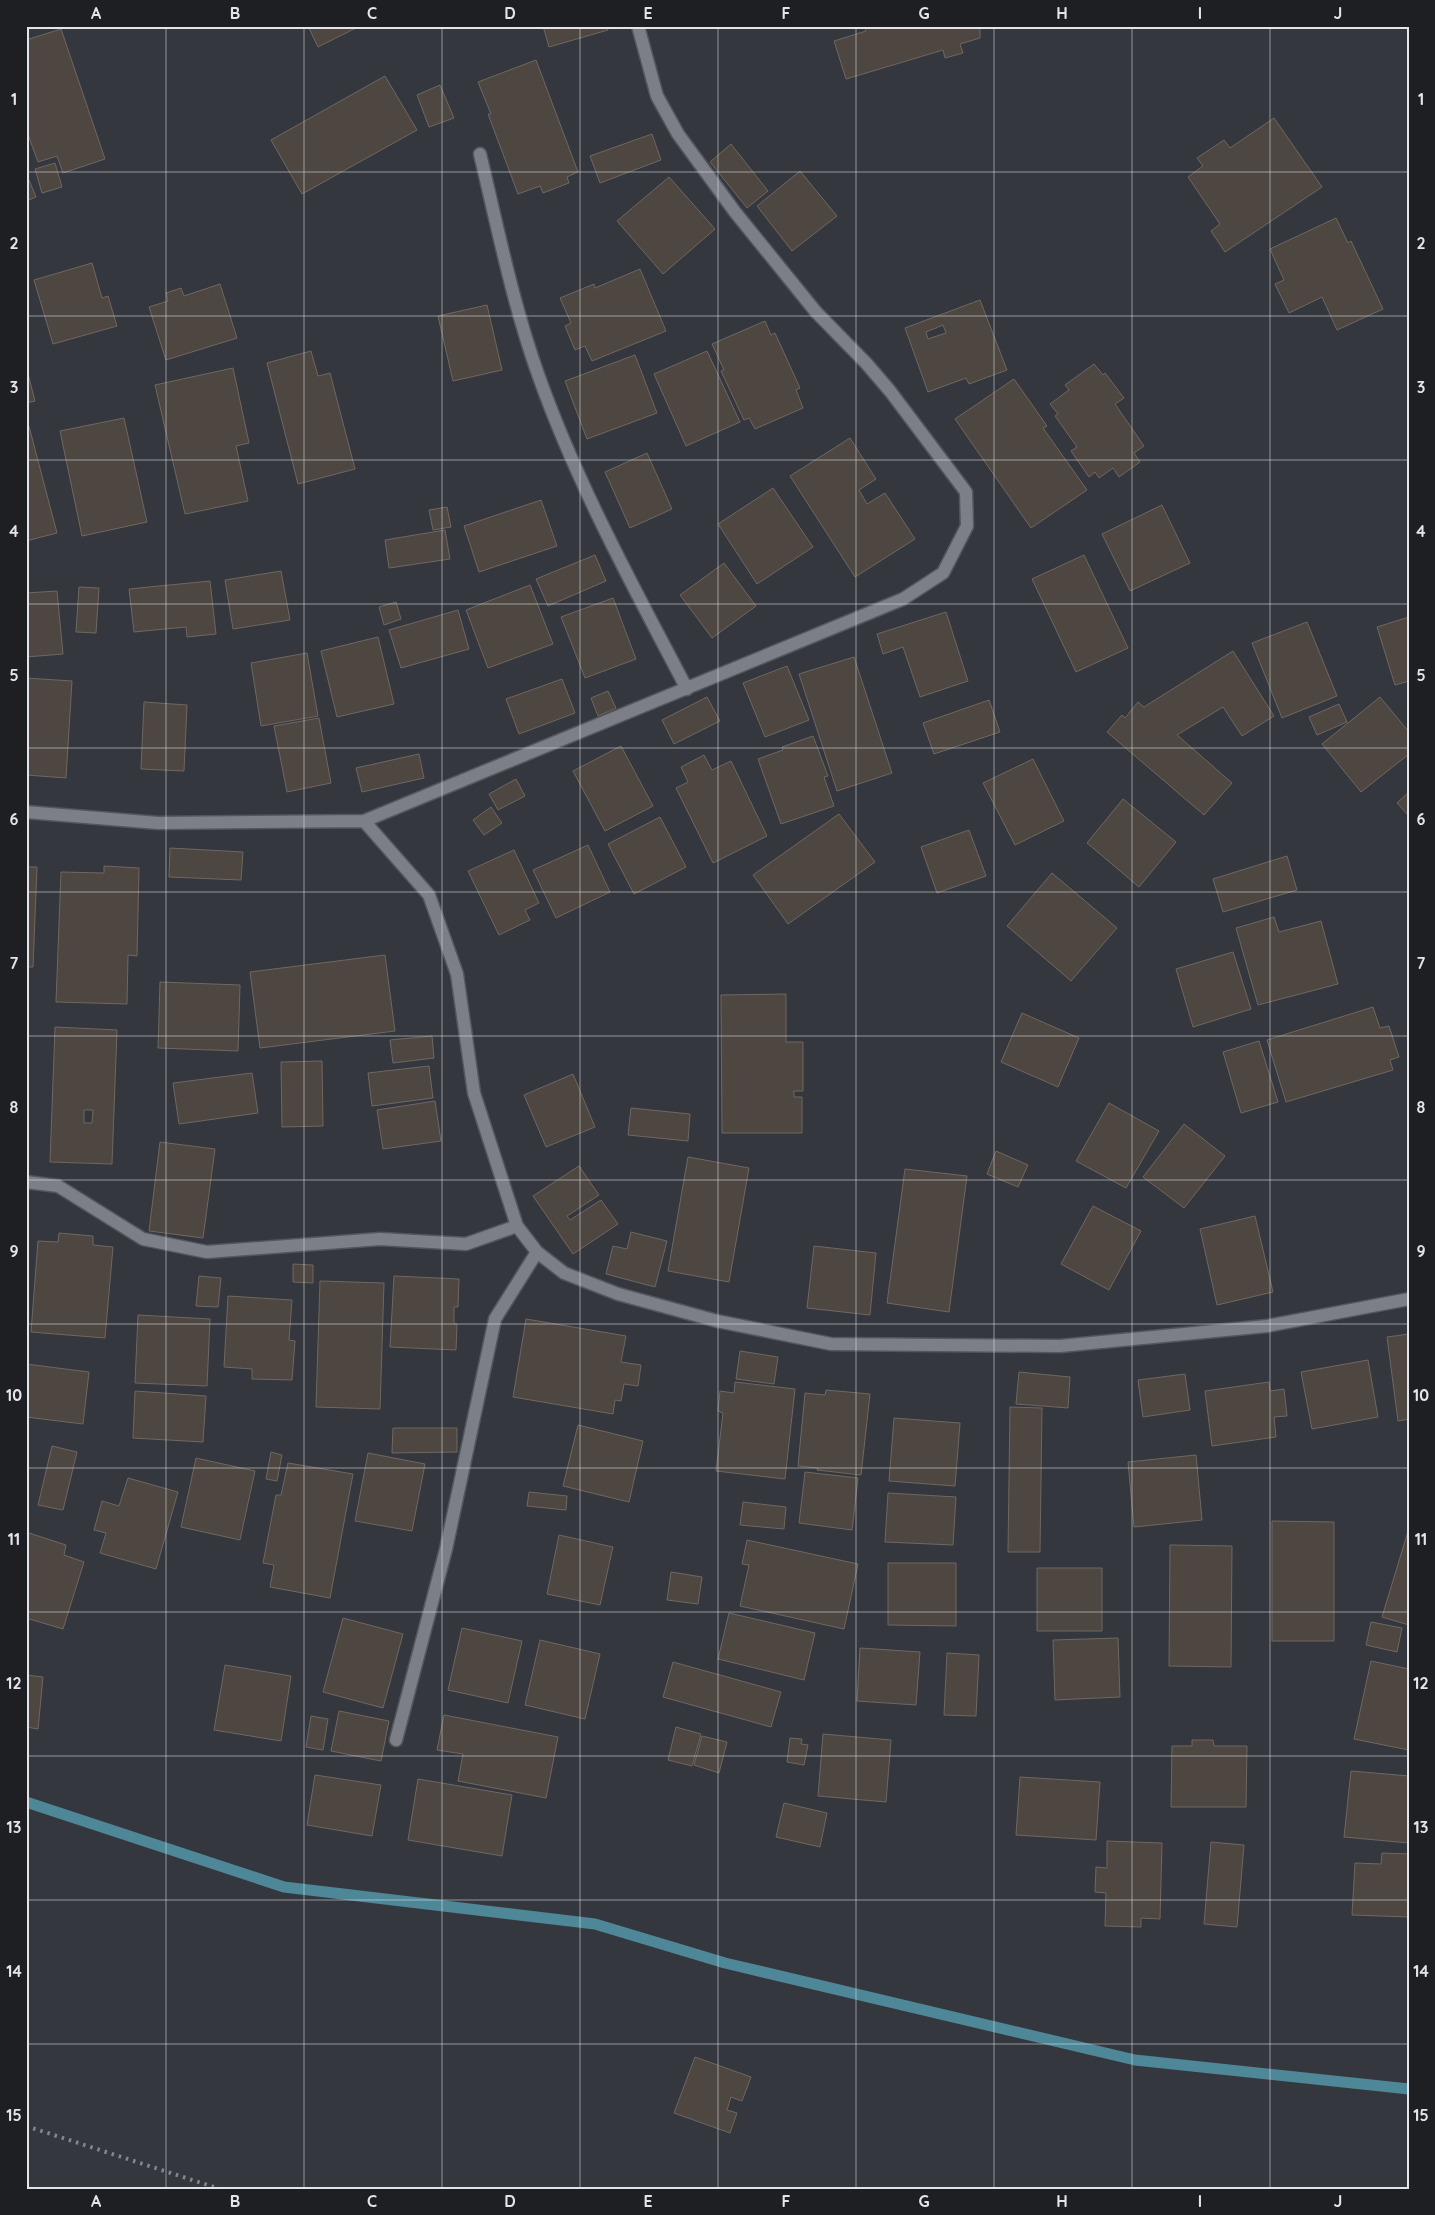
<svg xmlns="http://www.w3.org/2000/svg" width="1435" height="2215" font-family="Quicksand,sans-serif">
<rect width="100%" height="100%" fill="#35373f"/>
<g fill="none" stroke-linecap="round" stroke-linejoin="round">
<path stroke="#4e8798" stroke-width="11" d="M26,1802L284,1887L595,1924L725,1963L1135,2060L1409,2089"/>
</g>
<path fill="#4e4741" stroke="#6f6761" fill-rule="evenodd" d="M308,26H360L318,47Z
M543,26H606L608,30L549,47Z
M864,26H980V38L960,44L963,53L945,58L943,50L846,79L834,41L866,31Z
M61,29L105,159L63,173L57,156L38,162L26,129V40Z
M536,60L578,172L567,177L569,183L543,193L540,186L518,194L488,114H491L478,82Z
M385,76L417,130L302,194L271,140Z
M440,85L454,118L429,127L417,95Z
M1274,118L1322,187L1225,252L1211,231L1220,224L1188,177L1203,166L1197,158L1224,140L1230,148Z
M652,134L661,160L600,183L590,156Z
M731,144L768,191L747,208L710,162Z
M55,163L62,187L42,193L35,169Z
M800,171L837,216L792,251L757,206Z
M26,173L36,197L26,201Z
M669,177L715,229L663,274L617,221Z
M1336,218L1348,243L1351,241L1383,309L1337,330L1322,297L1289,313L1275,284L1284,280L1270,249Z
M92,263L102,298L108,296L117,326L53,344L34,280Z
M640,269L666,331L592,361L585,346L575,350L565,326L571,323L560,298L594,284L595,288Z
M220,284L237,338L166,360L149,307L168,301L166,293L181,288L184,296Z
M980,300L1007,370L969,384L966,378L928,392L905,328ZM943,325L946,333L928,339L926,332Z
M487,305L502,370L453,381L438,316Z
M765,321L771,335L775,333L800,388L796,390L803,408L755,429L749,418L744,420L721,371L724,370L712,344Z
M311,351L318,376L330,373L355,469L298,484L267,363Z
M707,351L740,422L686,446L654,374Z
M635,355L657,413L587,439L565,381Z
M1094,364L1103,375L1105,373L1124,398L1115,404L1144,446L1134,453L1140,462L1119,477L1113,468L1099,478L1095,472L1089,477L1071,451L1077,447L1055,416L1058,414L1050,404L1069,390L1065,385Z
M26,366L35,401L26,403Z
M233,368L249,443L236,446L248,501L185,514L155,385Z
M1014,379L1047,426L1043,428L1087,490L1031,528L955,419Z
M26,415L57,533L26,541Z
M124,418L147,522L82,536L60,431Z
M850,438L876,479L859,490L867,504L885,493L915,539L855,577L790,476Z
M647,453L672,509L630,528L605,472Z
M773,488L813,547L757,584L718,524Z
M541,500L557,546L479,572L464,526Z
M1162,505L1190,563L1130,591L1102,534Z
M447,507L451,527L433,530L429,510Z
M445,530L450,559L389,568L385,540Z
M595,555L606,581L548,606L536,579Z
M1084,555L1128,648L1076,672L1032,579Z
M724,563L756,606L712,638L680,595Z
M281,571L290,620L233,629L225,580Z
M210,581L216,634L187,637L186,627L134,632L129,589Z
M530,585L553,644L488,668L466,610Z
M79,587L99,588L96,633L76,632Z
M57,591L63,654L26,657V593Z
M613,598L636,659L585,678L561,617Z
M396,602L401,619L384,625L379,607Z
M458,610L469,649L401,668L389,630Z
M946,612L968,681L920,697L903,647L883,654L877,634Z
M1409,617V681L1395,685L1377,627Z
M1307,622L1337,696L1282,718L1252,643Z
M378,637L394,704L337,717L321,651Z
M1233,651L1274,716L1242,736L1223,707L1177,735L1232,783L1204,815L1107,732L1122,715L1125,718L1138,702L1144,707Z
M307,653L318,716L261,726L251,663Z
M854,657L892,773L837,791L799,674Z
M787,666L809,720L765,737L743,683Z
M26,678L72,681L66,778L26,775Z
M562,679L575,713L519,734L506,699Z
M608,691L616,708L598,716L591,698Z
M707,697L720,721L674,744L662,720Z
M1380,697L1409,732V754L1361,792L1322,744Z
M989,700L1000,732L934,754L923,723Z
M144,702L187,705L184,771L141,769Z
M1339,704L1347,722L1317,735L1309,717Z
M319,718L331,783L287,792L274,726Z
M813,736L828,776L824,777L834,806L781,824L758,759L783,750L782,747Z
M621,746L653,806L605,831L573,771Z
M419,754L424,778L362,792L356,768Z
M704,755L712,770L731,761L767,836L713,863L676,788L688,782L681,767Z
M1033,759L1064,821L1015,845L983,783Z
M516,779L525,796L498,810L489,794Z
M1409,792V816L1397,803Z
M1123,799L1176,842L1139,887L1087,843Z
M491,807L502,823L484,835L473,820Z
M839,814L875,862L788,924L753,875Z
M660,817L686,867L634,894L608,844Z
M969,830L986,876L937,893L921,847Z
M588,845L610,892L556,918L533,870Z
M170,848L243,852L241,880L169,877Z
M514,850L539,903L525,910L530,920L499,935L468,871Z
M1287,856L1297,890L1223,912L1213,879Z
M104,866L139,868L137,956L128,955L127,1004L56,1002L61,872L104,873Z
M26,867H37L33,967H26Z
M1052,873L1117,928L1071,981L1007,926Z
M1274,917L1279,932L1321,921L1338,984L1258,1005L1236,928Z
M1233,952L1251,1009L1193,1027L1176,969Z
M385,955L395,1031L260,1048L250,972Z
M160,982L240,985L238,1051L158,1048Z
M786,994V1042H803V1091H794V1097H802V1133H722L721,995Z
M1373,1007L1380,1028L1389,1026L1399,1057L1390,1060L1393,1070L1286,1102L1267,1040Z
M1022,1013L1079,1038L1058,1087L1001,1062Z
M55,1027L117,1030L112,1164L50,1162ZM84,1110H93L92,1123H84Z
M432,1036L434,1058L393,1063L390,1040Z
M1259,1041L1278,1102L1241,1113L1223,1052Z
M322,1061L323,1126L282,1127L281,1062Z
M429,1066L433,1098L372,1106L368,1073Z
M252,1073L258,1113L179,1124L173,1083Z
M573,1074L595,1127L546,1147L524,1095Z
M435,1101L441,1141L383,1149L377,1110Z
M1109,1103L1159,1131L1126,1188L1076,1161Z
M631,1108L690,1114L688,1141L628,1135Z
M1184,1124L1225,1156L1184,1208L1143,1177Z
M160,1142L215,1149L203,1238L149,1231Z
M996,1151L1028,1165L1018,1187L987,1174Z
M688,1157L749,1168L729,1282L668,1271Z
M579,1166L599,1195L567,1216L570,1220L601,1200L618,1224L573,1254L533,1196Z
M905,1169L967,1176L949,1312L887,1303Z
M1093,1206L1141,1231L1109,1290L1061,1264Z
M1255,1216L1273,1292L1217,1305L1200,1229Z
M631,1232L667,1241L655,1287L606,1274L613,1246L627,1249Z
M59,1233L93,1236V1245L113,1247L105,1338L31,1332L38,1241L58,1242Z
M814,1246L876,1253L870,1315L807,1308Z
M293,1264L313,1265V1283L293,1282Z
M199,1276L221,1278L218,1307L196,1306Z
M394,1276L459,1279L458,1307H454V1324H457L456,1350L390,1347Z
M320,1281L384,1283L380,1409L316,1407Z
M228,1296L292,1300L289,1340L295,1341L292,1380L252,1379V1369L224,1367Z
M138,1315L210,1319L207,1386L135,1383Z
M526,1319L626,1336L621,1362L641,1365L638,1386L624,1384L621,1401L615,1400L613,1414L513,1397Z
M1409,1334V1419L1398,1421L1387,1337Z
M740,1351L778,1357L774,1384L736,1379Z
M1368,1360L1378,1417L1312,1429L1301,1372Z
M26,1364L89,1372L83,1424L26,1417Z
M1019,1372L1070,1377L1068,1408L1016,1404Z
M1185,1374L1190,1410L1143,1417L1138,1380Z
M735,1382L795,1389L785,1479L716,1471L723,1413L718,1411L720,1391L734,1393Z
M1269,1382L1270,1391L1284,1389L1287,1416L1274,1417L1276,1437L1212,1446L1205,1391Z
M826,1390L870,1394L861,1475L817,1470L818,1468L798,1466L805,1393L825,1395Z
M135,1391L206,1396L203,1442L133,1438Z
M1010,1407L1042,1408L1040,1552H1008Z
M894,1418L960,1423L955,1486L889,1481Z
M578,1425L643,1441L629,1502L563,1486Z
M393,1428H457V1452L392,1453Z
M52,1446L77,1452L63,1510L38,1505Z
M271,1452L282,1455L277,1481L266,1479Z
M368,1453L425,1464L412,1531L355,1521Z
M1196,1455L1202,1520L1134,1527L1128,1462Z
M196,1458L255,1471L240,1540L181,1527Z
M288,1463L353,1474L330,1598L270,1587L274,1565L263,1563L276,1495H281Z
M805,1472L858,1478L852,1530L799,1523Z
M128,1478L178,1492L156,1569L100,1553L106,1533L94,1530L102,1501L119,1506Z
M529,1492L567,1496L566,1510L527,1506Z
M888,1493L956,1497L953,1545L885,1542Z
M743,1502L786,1507L784,1529L740,1525Z
M1272,1521L1334,1522V1641H1272Z
M1409,1528V1625L1382,1617Z
M26,1532L66,1545L64,1555L84,1562L63,1629L26,1618Z
M559,1535L613,1547L600,1605L547,1594Z
M747,1540L858,1564L844,1629L740,1606L749,1565L742,1564Z
M1170,1545L1232,1546L1231,1667L1169,1666Z
M888,1563H956V1626L888,1625Z
M1037,1568H1102V1631H1037Z
M671,1572L702,1577L698,1604L667,1600Z
M729,1613L815,1633L804,1680L718,1659Z
M343,1618L403,1634L383,1708L323,1692Z
M1371,1622L1402,1628L1397,1652L1366,1645Z
M462,1628L522,1641L508,1703L448,1690Z
M1118,1638L1120,1697L1055,1700L1053,1640Z
M540,1640L600,1654L585,1719L525,1705Z
M860,1648L920,1652L916,1705L857,1701Z
M947,1653L979,1655L976,1716L944,1715Z
M1371,1661L1409,1669V1750L1354,1739Z
M673,1662L781,1692L771,1727L663,1697Z
M225,1665L291,1676L281,1741L214,1730Z
M26,1675L43,1677L38,1729L26,1727Z
M339,1711L389,1721L381,1761L331,1751Z
M444,1715L558,1737L546,1798L458,1781L463,1754L437,1750Z
M311,1716L328,1719L323,1750L306,1747Z
M676,1727L701,1734L692,1766L668,1760Z
M823,1734L891,1740L886,1802L818,1796Z
M702,1736L727,1742L719,1773L694,1765Z
M790,1738L802,1739L801,1744L808,1745L804,1765L787,1762Z
M1192,1740H1213L1214,1746H1247L1246,1807H1171L1172,1746H1192Z
M1351,1771L1409,1776V1843L1344,1837Z
M315,1775L381,1785L372,1836L307,1825Z
M1020,1777L1100,1782L1096,1840L1016,1835Z
M418,1779L512,1795L502,1856L408,1840Z
M784,1803L827,1813L820,1847L776,1837Z
M1107,1841L1162,1843L1160,1919L1141,1918V1927L1105,1926L1106,1893L1095,1892L1096,1867L1107,1868Z
M1211,1842L1244,1845L1237,1927L1204,1924Z
M1382,1853L1409,1854V1917L1352,1915L1355,1863L1381,1864Z
M695,2057L751,2077L742,2101L731,2097L727,2110L737,2113L730,2133L674,2113Z"/>
<g fill="none" stroke-linecap="round" stroke-linejoin="round">
<defs>
<path id="minor" d="M480,154C498,229 513,305 539,377C578,486 634,588 687,689
M26,812L158,823L364,821L903,599L943,573L967,526L966,492L890,391L866,363L816,312L735,212L678,134L657,96L638,26
M364,821L429,895L457,974L474,1093L517,1226L537,1252L564,1273L618,1294L717,1321L831,1344L1060,1346L1267,1326L1409,1299
M26,1182L58,1186L143,1239L207,1252L380,1239L466,1244L517,1226
M396,1740L446,1549L495,1319L537,1252"/>
</defs>
<use href="#minor" stroke="#54565d" stroke-width="15"/>
<use href="#minor" stroke="#7d7f88" stroke-width="12"/>
<path stroke="#84868c" stroke-width="4" stroke-dasharray="2.5 5" stroke-linecap="butt" d="M26,2126L220,2189"/>
</g>
<path fill="none" stroke="#e3e5ea" stroke-width="1" stroke-opacity="0.55" d="M166,26V2189M304,26V2189M442,26V2189M580,26V2189M718,26V2189M856,26V2189M994,26V2189M1132,26V2189M1270,26V2189M26,172H1409M26,316H1409M26,460H1409M26,604H1409M26,748H1409M26,892H1409M26,1036H1409M26,1180H1409M26,1324H1409M26,1468H1409M26,1612H1409M26,1756H1409M26,1900H1409M26,2044H1409"/>
<rect width="1435" height="2215" fill="none" stroke="#1e1f22" stroke-width="55"/>
<rect x="28" y="28" width="1380" height="2160" fill="none" stroke="#e3e5ea" stroke-width="2"/>
<g font-size="16" text-anchor="middle" font-weight="bold" fill="#e3e5ea">
<text x="96" y="19">A</text>
<text x="235" y="19">B</text>
<text x="372" y="19">C</text>
<text x="510" y="19">D</text>
<text x="648" y="19">E</text>
<text x="786" y="19">F</text>
<text x="924" y="19">G</text>
<text x="1062" y="19">H</text>
<text x="1200" y="19">I</text>
<text x="1338" y="19">J</text>
<text x="14" y="105">1</text>
<text x="1421" y="105">1</text>
<text x="14" y="249">2</text>
<text x="1421" y="249">2</text>
<text x="14" y="393">3</text>
<text x="1421" y="393">3</text>
<text x="14" y="537">4</text>
<text x="1421" y="537">4</text>
<text x="14" y="681">5</text>
<text x="1421" y="681">5</text>
<text x="14" y="825">6</text>
<text x="1421" y="825">6</text>
<text x="14" y="969">7</text>
<text x="1421" y="969">7</text>
<text x="14" y="1113">8</text>
<text x="1421" y="1113">8</text>
<text x="14" y="1257">9</text>
<text x="1421" y="1257">9</text>
<text x="14" y="1401">10</text>
<text x="1421" y="1401">10</text>
<text x="14" y="1545">11</text>
<text x="1421" y="1545">11</text>
<text x="14" y="1689">12</text>
<text x="1421" y="1689">12</text>
<text x="14" y="1833">13</text>
<text x="1421" y="1833">13</text>
<text x="14" y="1977">14</text>
<text x="1421" y="1977">14</text>
<text x="14" y="2121">15</text>
<text x="1421" y="2121">15</text>
<text x="96" y="2207">A</text>
<text x="235" y="2207">B</text>
<text x="372" y="2207">C</text>
<text x="510" y="2207">D</text>
<text x="648" y="2207">E</text>
<text x="786" y="2207">F</text>
<text x="924" y="2207">G</text>
<text x="1062" y="2207">H</text>
<text x="1200" y="2207">I</text>
<text x="1338" y="2207">J</text>
</g>
</svg>
